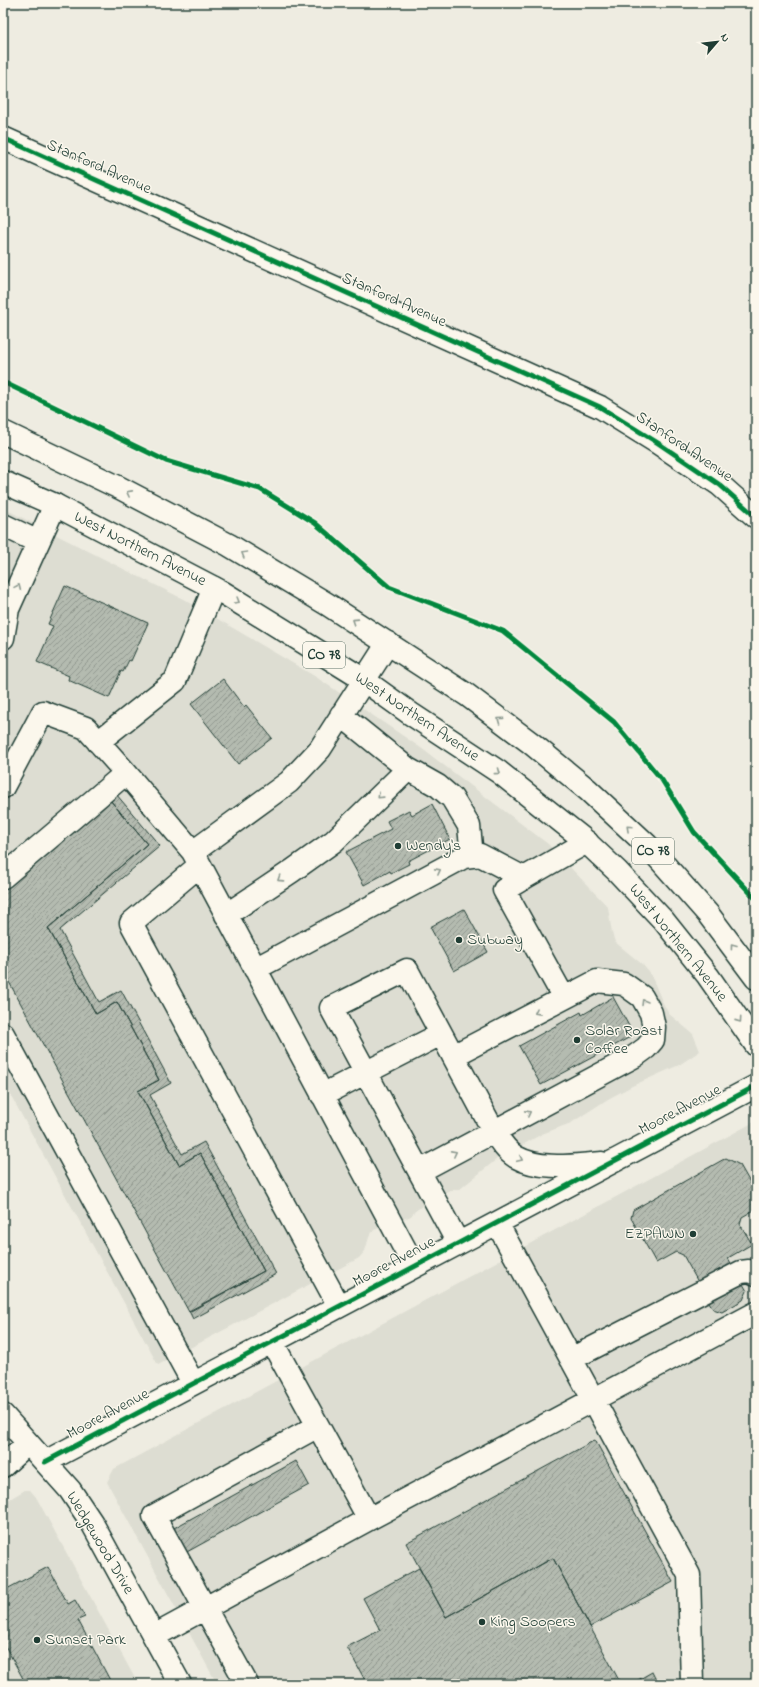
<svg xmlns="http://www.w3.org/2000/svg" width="759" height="1687" font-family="'Indie Flower',sans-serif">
<defs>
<pattern id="building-hatch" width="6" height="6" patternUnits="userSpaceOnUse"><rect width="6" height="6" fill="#b4bbb0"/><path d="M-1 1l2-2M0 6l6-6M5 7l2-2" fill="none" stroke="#929990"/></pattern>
</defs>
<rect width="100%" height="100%" fill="#eeece1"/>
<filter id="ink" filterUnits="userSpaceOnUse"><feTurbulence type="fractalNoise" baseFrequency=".025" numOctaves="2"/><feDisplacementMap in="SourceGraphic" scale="8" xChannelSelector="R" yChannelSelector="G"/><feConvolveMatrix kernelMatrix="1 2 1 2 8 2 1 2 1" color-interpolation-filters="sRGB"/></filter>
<g filter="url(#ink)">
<path fill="#ddddd2" d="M3,508L187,601L316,677L421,748L548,844L608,907L612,933L615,942L643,965L651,975L662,1001L669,1014L693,1034L700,1051L679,1065L632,1086L608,1099L571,1123L542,1134L497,1159L460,1189L448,1191L422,1206L414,1212L411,1216L374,1230L369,1237L365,1251L359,1258L158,1365L3,1081Z
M756,1121V1684H217L107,1482L114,1469Z
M25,1490H30L36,1497L138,1684H3V1503Z"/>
<path fill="url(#building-hatch)" stroke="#1f3d34" d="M65,586L148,623L131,661L129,660L123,672L121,671L109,698L68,680L69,676L37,662L53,626L48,624Z
M223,679L244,707L246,705L272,738L238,764L191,704Z
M116,794L160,846L60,930L99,1002L121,990L171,1083L150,1095L182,1154L204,1142L276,1274L193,1319L189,1311L264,1271L200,1153L179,1165L138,1091L159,1080L117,1002L96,1014L48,928L147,844L110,800Z
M110,800L147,844L48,928L96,1014L117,1002L159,1080L138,1091L179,1165L200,1153L264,1271L189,1312L3,971V890Z
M432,804L450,839L408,861L409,864L391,873L390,871L364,885L346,852L391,829L387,821L409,810L412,815Z
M464,909L488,952L454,971L430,927Z
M613,997L634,1035L541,1085L519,1046L581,1012L582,1015Z
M726,1158L740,1165L756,1193V1209L742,1217L740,1224L752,1244L728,1258L747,1291L743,1300L722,1312L713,1309L683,1255L676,1252L656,1263L631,1218L633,1210Z
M595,1440L673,1582L590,1627L553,1558L446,1617L406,1543Z
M296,1461L309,1485L185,1553L172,1529Z
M553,1558L621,1684H367L347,1647L380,1630L363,1598L419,1568L446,1617Z
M48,1567L68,1604L75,1600L85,1617L78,1620L112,1684H26L3,1642V1591Z
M652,1672L658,1684H631Z"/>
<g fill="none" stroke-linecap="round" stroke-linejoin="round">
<defs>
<path id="minor" d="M3,138L600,407L658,443L720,485L756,517
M3,525L38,542
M3,638L8,609L55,505
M98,742L175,681L214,588
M3,787L43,712L86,728L126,773
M193,852L289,782L320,749L388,643
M464,857L480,855L524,878L587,842
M200,865L131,923L339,1306
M3,877L126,773L193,852L414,1266
M524,878L504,890L564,998
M226,915L292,871L334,841L408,769
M255,969L464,857L471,846L469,826L452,798L438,786L408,769L341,715
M3,1034L193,1383
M322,1095L441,1034
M420,1171L635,1056L646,1048L653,1040L654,1027L651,1013L642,997L624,984L597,981L453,1056
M497,1223L689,1575L692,1684
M458,1243L331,1008L407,970L494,1132C500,1141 506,1151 516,1157C541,1171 575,1165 602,1163
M272,1342L369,1519
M571,1359L741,1272L749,1271L756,1274
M3,1415L70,1490L92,1523L180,1684
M45,1462L756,1086
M3,1466L28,1443
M154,1636L369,1519L756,1313
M247,1684L154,1516L318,1426"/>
<path id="major" d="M3,432L120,488L229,545L327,604L467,695L531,743L588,790L647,845L708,914L756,978
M3,482L55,505L222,592L358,676L411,714L499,772L582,838L617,871L664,921L708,976L756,1045"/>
</defs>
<use href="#minor" stroke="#1f3d34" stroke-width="25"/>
<use href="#major" stroke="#1f3d34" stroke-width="25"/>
<use href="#minor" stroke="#fbf7ec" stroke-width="22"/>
<use href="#major" stroke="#fbf7ec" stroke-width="22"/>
<defs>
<path id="cycleway" d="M3,138L600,407L658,443L720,485L756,517
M3,382L166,461L260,489L315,523L389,587L503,631L614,722L662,780L694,832L756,899
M45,1462L756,1086"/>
</defs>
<use href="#cycleway" stroke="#fbf7ec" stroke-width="8"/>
<use href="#cycleway" stroke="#00873e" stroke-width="5"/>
</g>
<defs><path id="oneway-chevron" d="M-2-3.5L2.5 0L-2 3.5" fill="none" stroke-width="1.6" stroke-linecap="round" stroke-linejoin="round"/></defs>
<g stroke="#8d9a90">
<use href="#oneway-chevron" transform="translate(129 493) rotate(-152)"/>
<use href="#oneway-chevron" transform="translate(244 554) rotate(-149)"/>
<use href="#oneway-chevron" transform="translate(18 587) rotate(-66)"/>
<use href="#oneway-chevron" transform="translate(237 601) rotate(31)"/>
<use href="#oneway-chevron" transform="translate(355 621) rotate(-147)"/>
<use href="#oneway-chevron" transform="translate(500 720) rotate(-144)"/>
<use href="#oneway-chevron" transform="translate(498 772) rotate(36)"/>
<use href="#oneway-chevron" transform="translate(380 796) rotate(136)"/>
<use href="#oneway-chevron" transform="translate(629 828) rotate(-137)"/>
<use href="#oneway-chevron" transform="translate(438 871) rotate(-28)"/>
<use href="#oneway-chevron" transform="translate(280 879) rotate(147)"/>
<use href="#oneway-chevron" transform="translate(733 946) rotate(-127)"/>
<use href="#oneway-chevron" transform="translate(644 1002) rotate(-121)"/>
<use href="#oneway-chevron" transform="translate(537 1012) rotate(152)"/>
<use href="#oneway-chevron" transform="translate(739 1020) rotate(55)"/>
<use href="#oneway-chevron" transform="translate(528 1113) rotate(-28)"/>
<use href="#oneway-chevron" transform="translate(454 1153) rotate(-28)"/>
<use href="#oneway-chevron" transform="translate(520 1159) rotate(25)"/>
</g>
</g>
<g fill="#1f3d34" stroke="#fbf7ec" stroke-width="1.5">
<circle cx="398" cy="846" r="4"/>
<circle cx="459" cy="940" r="4"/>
<circle cx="577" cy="1040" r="4"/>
<circle cx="693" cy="1234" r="4"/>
<circle cx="482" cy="1622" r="4"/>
<circle cx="37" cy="1640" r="4"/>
</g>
<g text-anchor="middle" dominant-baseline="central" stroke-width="3" stroke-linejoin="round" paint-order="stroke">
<g fill="#fbf7ec" stroke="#61756b" stroke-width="1">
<rect x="303" y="642" width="42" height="26" rx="3"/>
<rect x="632" y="838" width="42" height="26" rx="3"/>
</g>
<g font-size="15" font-weight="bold" fill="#1f3d34">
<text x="324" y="655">CO 78</text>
<text x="653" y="851">CO 78</text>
</g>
<g font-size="16" fill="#1f3d34" stroke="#fbf7ec">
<text transform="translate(99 167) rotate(24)">Stanford Avenue</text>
<text transform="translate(394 300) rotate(24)">Stanford Avenue</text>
<text transform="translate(684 447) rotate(34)">Stanford Avenue</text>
<text transform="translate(140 549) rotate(27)">West Northern Avenue</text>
<text transform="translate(417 717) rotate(34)">West Northern Avenue</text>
<text transform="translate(678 943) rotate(51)">West Northern Avenue</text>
<text transform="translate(680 1110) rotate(-28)">Moore Avenue</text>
<text transform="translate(394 1262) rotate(-28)">Moore Avenue</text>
<text transform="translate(108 1414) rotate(-28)">Moore Avenue</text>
<text transform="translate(100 1543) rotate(59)">Wedgewood Drive</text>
</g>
<g font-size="16" fill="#1f3d34" stroke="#fbf7ec" text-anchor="start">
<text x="406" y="846">Wendy's</text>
<text x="467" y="940">Subway</text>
<text x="585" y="1031">Solar Roast<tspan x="585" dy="18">Coffee</tspan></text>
<text x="685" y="1234" text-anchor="end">EZPAWN</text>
<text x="490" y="1622">King Soopers</text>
<text x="45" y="1640">Sunset Park</text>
</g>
</g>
<rect width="759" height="1687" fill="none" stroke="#fbf7ec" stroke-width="16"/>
<rect x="8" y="8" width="743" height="1671" fill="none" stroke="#1f3d34" stroke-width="1.5" filter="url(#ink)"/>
<g transform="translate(717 42) rotate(62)" stroke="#fbf7ec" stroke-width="3" paint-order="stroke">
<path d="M0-3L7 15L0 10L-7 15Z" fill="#1f3d34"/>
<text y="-6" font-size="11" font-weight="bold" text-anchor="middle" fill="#1f3d34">N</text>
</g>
</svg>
